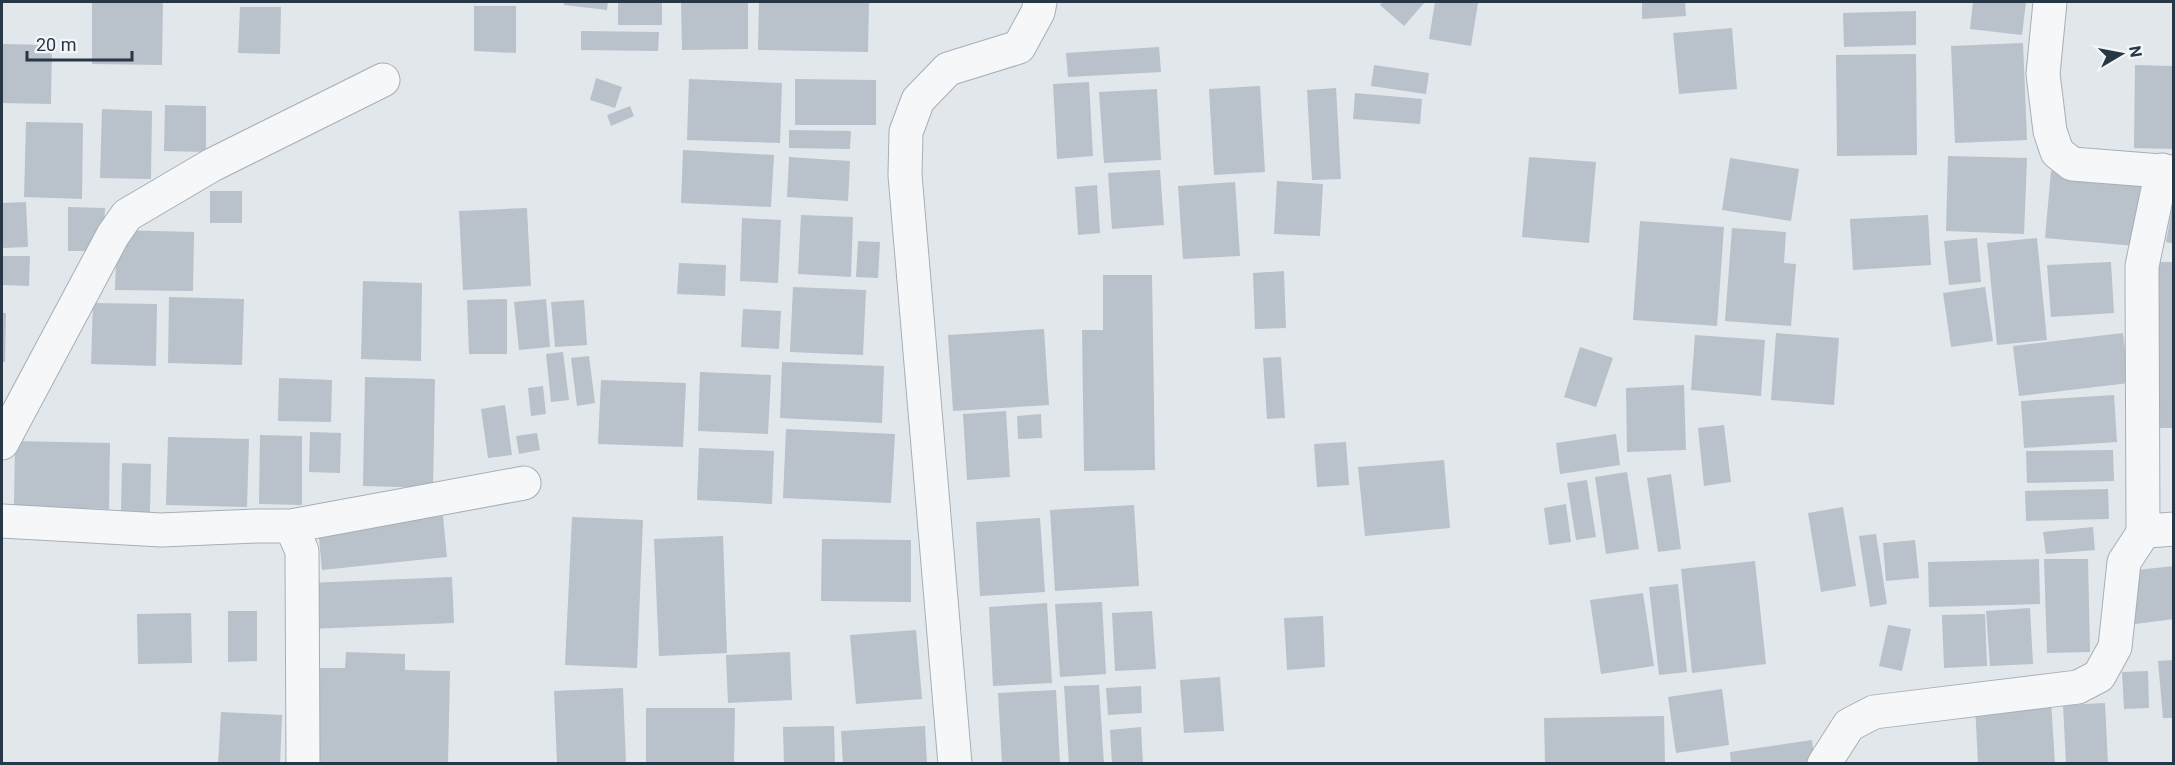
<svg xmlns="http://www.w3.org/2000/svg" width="2175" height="765" font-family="Roboto,sans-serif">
<rect width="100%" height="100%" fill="#e2e7ec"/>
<path fill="#b9c1ca" d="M92,2H163L162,65L92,64Z
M564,2H608L607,10L564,5Z
M618,2H662V25H618Z
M681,2H748V49L682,50Z
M759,2H869L868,52L758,50Z
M1383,2H1425L1404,26L1380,5Z
M1435,2L1478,3L1471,46L1429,39Z
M1642,2H1685L1686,16L1642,19Z
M1973,2H2026L2022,35L1970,29Z
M474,6H516V53L474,51Z
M240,7H281L280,54L238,53Z
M1916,11V45L1844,47L1843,13Z
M1732,28L1737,89L1679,94L1673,33Z
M581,31L659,32L658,51L581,50Z
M2023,43L2027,140L1955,143L1951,46Z
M2,44L52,45L51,104L2,103Z
M1159,47L1161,72L1068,77L1066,53Z
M1916,54L1917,155L1837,156L1836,55Z
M1374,65L1429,73L1426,94L1371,86Z
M2135,65L2174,66V149L2134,148Z
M596,78L622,87L615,108L590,100Z
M689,79L782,83L780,143L687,140Z
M795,79L876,80V125H795Z
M1089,82L1093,156L1057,159L1053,84Z
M1260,86L1265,172L1214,175L1209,89Z
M1336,88L1341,179L1312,180L1307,90Z
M1157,89L1161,160L1104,163L1099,92Z
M1355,93L1422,99L1420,124L1353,119Z
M165,105L206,106V152L164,151Z
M630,106L634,116L611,126L607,115Z
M102,109L152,111L151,179L100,178Z
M26,122L83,123L82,199L24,197Z
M789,130L851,131L850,149L789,148Z
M683,150L774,155L771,207L681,203Z
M1948,156L2027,158L2024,234L1946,231Z
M789,157L850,161L848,201L787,197Z
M1529,157L1596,162L1589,243L1522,237Z
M1730,158L1799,169L1791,221L1722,210Z
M1160,170L1164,225L1112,229L1108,173Z
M2051,171L2141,179L2135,246L2045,238Z
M1277,181L1323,184L1320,236L1274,234Z
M1235,182L1240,256L1183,259L1178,186Z
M1097,185L1100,233L1078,235L1075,187Z
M210,191H242V223H210Z
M26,202L28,247L2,248V203Z
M68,207L105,208L103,251H68Z
M527,208L531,286L463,290L459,211Z
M2172,208H2174V244L2166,242Z
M801,215L853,217L851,277L798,274Z
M1928,215L1931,265L1853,270L1850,219Z
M742,218L781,220L778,283L740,281Z
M1640,221L1724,227L1717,326L1633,320Z
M1732,228L1786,232L1784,263L1796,264L1791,326L1725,321Z
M117,230L194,232L193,291L115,290Z
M1977,238L1981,282L1949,285L1944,241Z
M2037,238L2047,340L1997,345L1987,243Z
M858,241L880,242L878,278L856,277Z
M2,256H30L29,286L2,285Z
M2111,262L2114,313L2051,317L2047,265Z
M2159,262H2174V428H2154Z
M679,263L726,265L725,296L677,294Z
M1284,271L1286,328L1255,329L1253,273Z
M1103,275H1152L1155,470L1084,471L1082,330H1103Z
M363,281L422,283L421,361L361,359Z
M793,287L866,290L863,355L790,352Z
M1985,287L1993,341L1951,347L1943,293Z
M169,297L244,299L242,365L168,363Z
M507,299V354H469L467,300Z
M546,299L550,347L519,350L514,302Z
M584,300L587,345L555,347L551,302Z
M93,303L157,304L156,366L91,364Z
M743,309L781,311L779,349L741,347Z
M2,313H6L5,362H2Z
M1044,329L1049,405L953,411L948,335Z
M1776,333L1839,338L1834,405L1771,400Z
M2123,333L2129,383L2019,396L2013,346Z
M1695,335L1765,340L1761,396L1691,390Z
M1580,347L1613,358L1596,407L1564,397Z
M563,352L569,400L551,402L546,354Z
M589,356L595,403L577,406L571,358Z
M1281,357L1285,418L1267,419L1263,358Z
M782,362L884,366L882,423L780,418Z
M700,372L771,375L768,434L698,431Z
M365,377L435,379L433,488L363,486Z
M279,378L332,380L331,422L278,421Z
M601,380L686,383L683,447L598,444Z
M1684,385L1686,450L1627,452L1626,388Z
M543,386L546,414L531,416L528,388Z
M2114,395L2117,442L2024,448L2021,401Z
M505,405L512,455L488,458L481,409Z
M1006,411L1010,477L967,480L963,414Z
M1041,414L1042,438L1018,439L1017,416Z
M1724,425L1731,482L1704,486L1698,428Z
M786,429L895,434L891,503L783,498Z
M310,432L341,433L340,473L309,472Z
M537,433L540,450L519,454L516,436Z
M1616,434L1620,465L1560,474L1556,443Z
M260,435L302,436V505L259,504Z
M168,437L249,439L247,507L166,505Z
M15,441L110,443L109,509L14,507Z
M1346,442L1349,485L1317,487L1314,444Z
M699,448L774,451L772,504L697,500Z
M2113,450L2114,481L2027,483L2026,451Z
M1444,460L1450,528L1365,536L1358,467Z
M122,463L151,464L150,512H121Z
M1627,472L1639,549L1606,554L1595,477Z
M1671,474L1681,549L1658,552L1647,478Z
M1587,480L1596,537L1576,540L1567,483Z
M2108,489L2109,519L2026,521L2025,491Z
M1566,504L1571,542L1549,545L1544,508Z
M1134,505L1139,586L1055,591L1050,510Z
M1843,507L1856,586L1821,592L1808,513Z
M443,516L447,557L322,570L318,528Z
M572,517L643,520L637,668L565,665Z
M1040,518L1045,592L980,596L976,522Z
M2093,527L2095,550L2046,554L2043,532Z
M1876,534L1887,604L1870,607L1859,536Z
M723,536L727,653L659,656L654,539Z
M822,539L911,540V602L821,601Z
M1915,540L1919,578L1886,581L1883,543Z
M2039,559L2040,604L1929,607L1928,562Z
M2044,559H2088L2090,652L2047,653Z
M1755,561L1766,664L1692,673L1681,569Z
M2174,566V619L2135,624L2128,571Z
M452,577L454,623L310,629L309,583Z
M1678,584L1687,672L1659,675L1649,587Z
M1643,593L1654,666L1601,674L1590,600Z
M1102,602L1106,674L1060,677L1055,604Z
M1047,603L1052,683L993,686L989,607Z
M2030,608L2033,664L1990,666L1986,611Z
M228,611H257V661L228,662Z
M1152,611L1156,669L1115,671L1112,613Z
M191,613L192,663L138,664L137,614Z
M1985,614L1987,666L1944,668L1942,615Z
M1323,616L1325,667L1287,670L1284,618Z
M1888,625L1911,629L1902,671L1879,666Z
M916,630L922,699L856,704L850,635Z
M346,652L405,654V670L450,671L448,764H314L316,668H345Z
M790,652L792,700L728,703L726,655Z
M2174,660V718H2163L2158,661Z
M2148,671L2149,708L2124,709L2122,672Z
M1220,677L1224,731L1184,733L1180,680Z
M1099,685L1104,764H1069L1064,686Z
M1141,686L1142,713L1108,715L1106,688Z
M623,688L626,764H557L554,691Z
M1722,689L1729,745L1676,753L1668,697Z
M1056,690L1060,764H1002L998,693Z
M2051,701L2055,764H1978L1975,705Z
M2105,703L2108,764H2066L2063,705Z
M646,708H735L734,764H646Z
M221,712L282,715L280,764H218Z
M1664,716L1665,764H1545L1544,718Z
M834,726L835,764H784L783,727Z
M925,726L927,764H843L841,731Z
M1141,727L1143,764H1112L1110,730Z
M1812,740L1815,764H1731L1730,752Z"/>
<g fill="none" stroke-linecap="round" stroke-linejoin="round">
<defs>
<path id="minor" d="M2050,2L2043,74L2050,131L2057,152L2072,164L2174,172
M2,443L113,235L127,215L212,165L383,80
M2,521L161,530L258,526H291L524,483
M291,526L302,551L303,764
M2143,533L2142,266L2162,170
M955,764L905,175L906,132L918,100L948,69L1019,47L1038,12L1040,2
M1824,764L1849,725L1874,712L2078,687L2099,676L2115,647L2124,562L2143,533L2148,531L2174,529"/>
</defs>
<use href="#minor" stroke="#a6afb7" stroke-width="35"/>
<use href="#minor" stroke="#f5f7f9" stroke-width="33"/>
</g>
<rect width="2175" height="765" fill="none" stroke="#283745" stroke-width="6"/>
<g transform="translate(2121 54) rotate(80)" stroke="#f2f6f9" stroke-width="4.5" paint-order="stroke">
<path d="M0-4.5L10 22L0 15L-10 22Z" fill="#283745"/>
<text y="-9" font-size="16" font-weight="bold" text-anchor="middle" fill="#283745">N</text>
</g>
<path d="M27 51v9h105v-9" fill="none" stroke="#283745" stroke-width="3"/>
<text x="36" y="51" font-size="18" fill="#283745" stroke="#f2f6f9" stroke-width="4.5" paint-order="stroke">20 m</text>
</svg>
